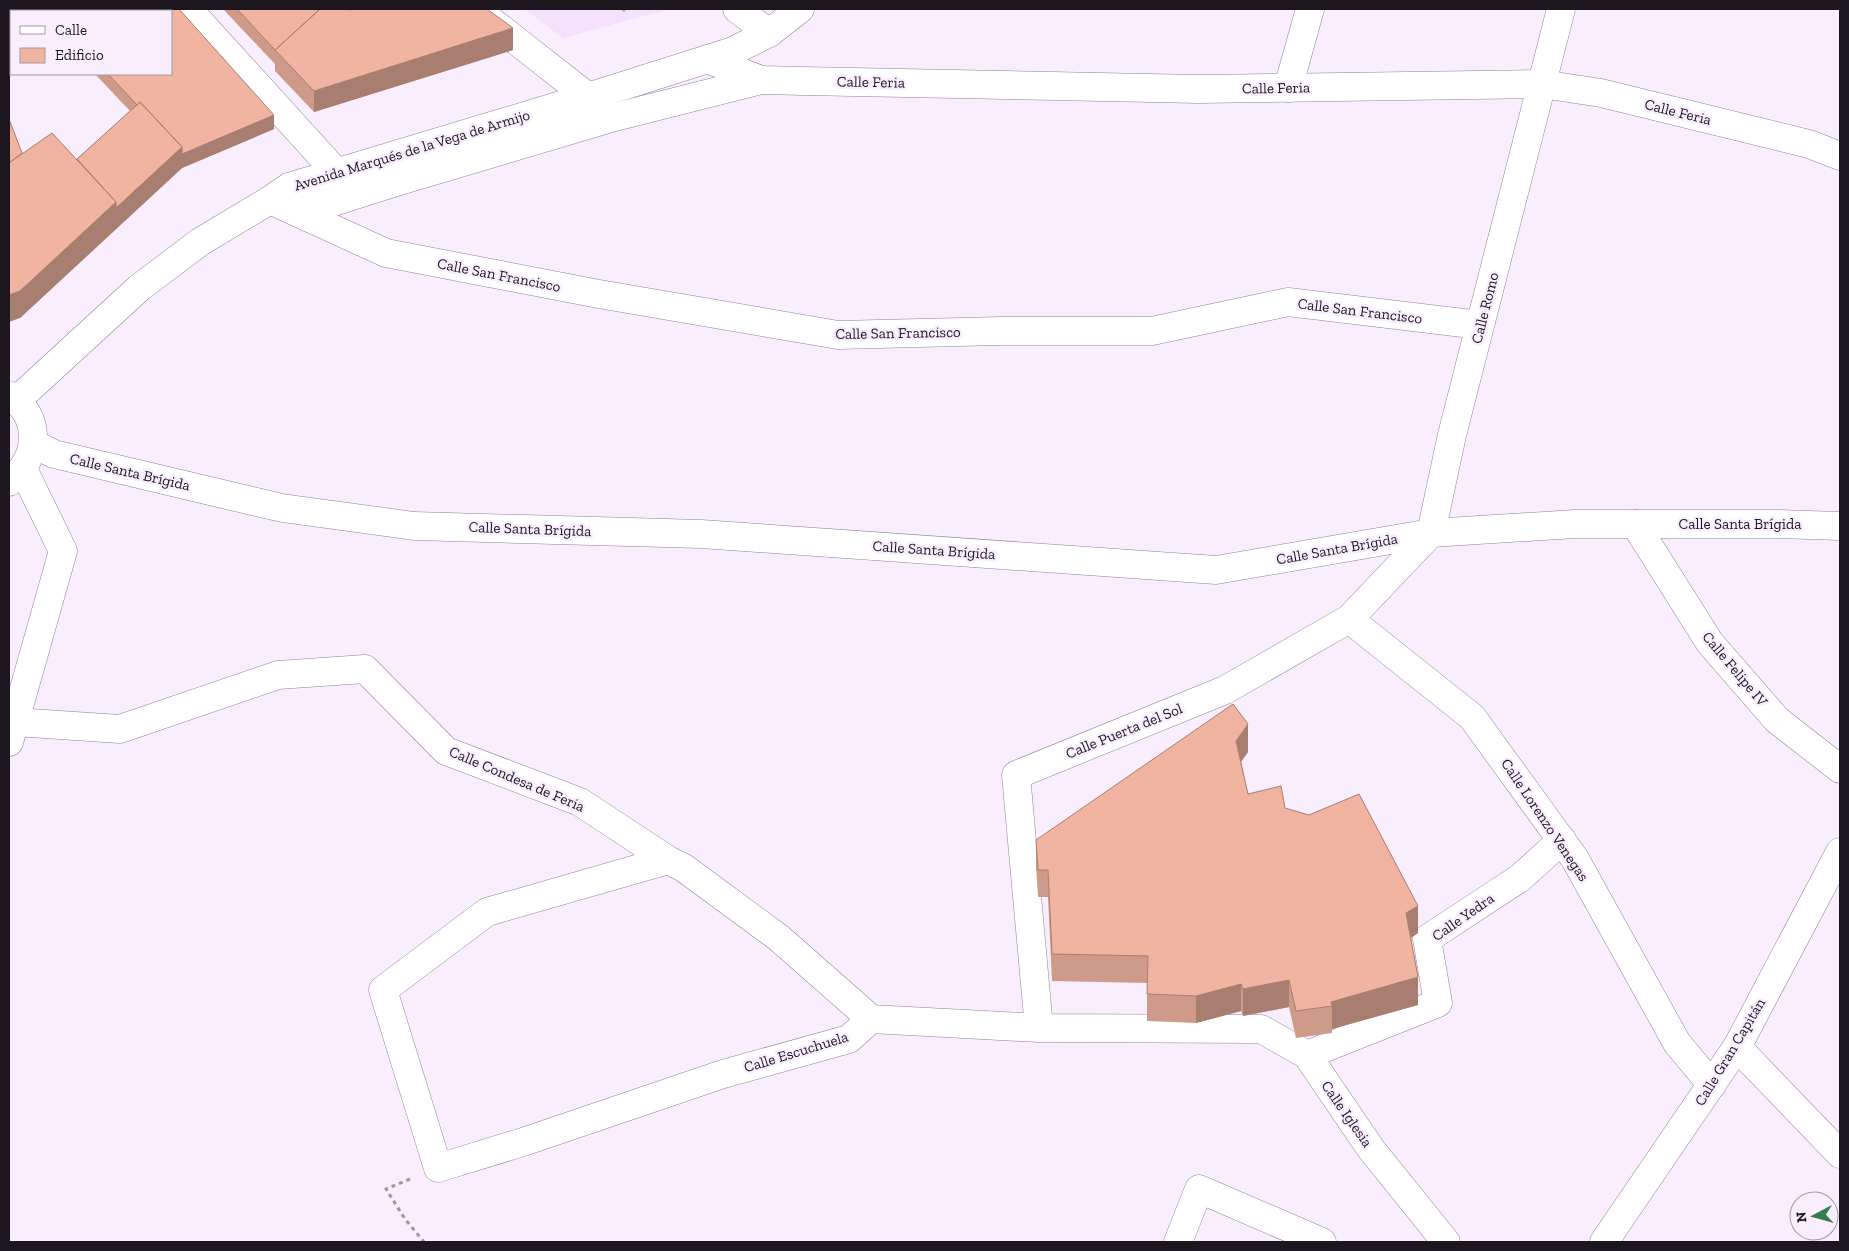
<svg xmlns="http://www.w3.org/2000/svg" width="1849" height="1251" font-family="'Zilla Slab',serif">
<rect width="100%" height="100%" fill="#f9eefe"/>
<path fill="#f4e2fc" d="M524,9H670L563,38Z"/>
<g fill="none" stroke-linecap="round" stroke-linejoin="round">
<defs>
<path id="minor" d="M188,9L337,173
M476,9L588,97
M737,9L769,33
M1288,88L1310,9
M270,200L386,253L599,294L838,335L1000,331H1152L1288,302L1480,325
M299,213L393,183L611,118L761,80
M1635,524L1710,643L1777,720L1840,769
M1349,619L1472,717L1575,859L1677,1043L1712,1085
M15,722L120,729L278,675L365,669L446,751L580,802L668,860L684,868L779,938L871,1019
M9,742L63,551L23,469
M668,860L487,912L383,990L438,1168L523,1142L723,1074L849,1039L871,1019L1039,1028L1261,1029L1307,1055L1371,1149L1446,1242
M1039,1028L1016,775L1225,690L1349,619L1431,533L1452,435L1561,9
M1307,1055L1438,1003L1427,939L1520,878L1562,840
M1178,1242L1199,1189L1322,1242
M1604,1242L1737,1047"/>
<path id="tertiary" d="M707,59L761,80L802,81L1199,89L1542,84L1601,93L1809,144L1840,156
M9,395C43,418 39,458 9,482
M17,400L139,288L200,242L270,200L289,187L588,97L733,51L769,33L800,9
M34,444L54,454L282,508L414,526L701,534L1216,570L1431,533L1575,524H1779L1840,526
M1840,852L1737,1047L1840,1154"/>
</defs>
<use href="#minor" stroke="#928199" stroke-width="29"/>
<use href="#tertiary" stroke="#928199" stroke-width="29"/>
<path stroke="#9f96a3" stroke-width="3" stroke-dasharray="4 4" stroke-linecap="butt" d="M410,1179L386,1189L405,1219L424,1242"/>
<use href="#minor" stroke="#fff" stroke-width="28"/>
<use href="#tertiary" stroke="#fff" stroke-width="28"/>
</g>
<path fill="#ce9b8a" d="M35,9H179L274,129L182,168L20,318L22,153L77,159L130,111L95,74H171V11H37Z
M223,9H487L513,50L314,112L275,71V64Z
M620,9H627L624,12Z
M1248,752L1241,762L1248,794L1285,808L1418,933L1411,938L1418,1005L1332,1029V1033L1296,1038L1289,1007L1243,1016L1241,1011L1196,1023L1147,1021V983L1052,981L1048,897H1038L1036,867V840Z"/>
<path fill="#a87e70" d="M513,28V50L314,112V91Z
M274,115V129L182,168L20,318L9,322V295L116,202L182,147Z
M1248,724V752L1236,768V741Z
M1418,906V933L1406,941V913Z
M1418,977V1005L1332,1029V1006L1331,1002Z
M1289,980V1007L1243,1016V989Z
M1241,984V1011L1196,1023V996Z"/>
<path fill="#f0b4a0" stroke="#a87e70" d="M48,9H179L274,115L182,154V147L140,102L137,105L108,74H171V11H51Z
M237,9H320L275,50Z
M320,9H350V10L354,9H487L513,28L314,91L275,50Z
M140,102L182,147L116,208V202L77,159Z
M9,119L22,153L9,163Z
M52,133L116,202L20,291L9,295V163Z
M1233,704L1248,724L1236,741L1248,794L1281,786L1285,808L1309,815L1359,794L1418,906L1406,913L1418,977L1331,1002L1332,1006L1296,1011L1289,980L1243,989L1241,984L1196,996L1147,994L1148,956L1052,954L1048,870H1038L1036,840Z"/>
<g text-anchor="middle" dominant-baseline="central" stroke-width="5" stroke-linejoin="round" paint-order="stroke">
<g font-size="15" fill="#1c161f" stroke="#f9eefe">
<text transform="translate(871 82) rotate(1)">Calle Feria</text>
<text transform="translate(1276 88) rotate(-1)">Calle Feria</text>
<text transform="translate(1678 112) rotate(14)">Calle Feria</text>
<text transform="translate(412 150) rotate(-17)">Avenida Marqués de la Vega de Armijo</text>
<text transform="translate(499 275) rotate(11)">Calle San Francisco</text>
<text transform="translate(1485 308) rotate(-76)">Calle Romo</text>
<text transform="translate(1360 311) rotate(7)">Calle San Francisco</text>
<text transform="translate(898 333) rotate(-1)">Calle San Francisco</text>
<text transform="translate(130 472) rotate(13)">Calle Santa Brígida</text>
<text x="1740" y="524">Calle Santa Brígida</text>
<text transform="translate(530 529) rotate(2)">Calle Santa Brígida</text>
<text transform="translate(1337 549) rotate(-10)">Calle Santa Brígida</text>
<text transform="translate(934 550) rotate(4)">Calle Santa Brígida</text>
<text transform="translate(1735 669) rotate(50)">Calle Felipe IV</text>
<text transform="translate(1124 731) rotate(-22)">Calle Puerta del Sol</text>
<text transform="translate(517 779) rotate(23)">Calle Condesa de Feria</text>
<text transform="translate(1545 820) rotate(56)">Calle Lorenzo Venegas</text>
<text transform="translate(1463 917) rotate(-35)">Calle Yedra</text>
<text transform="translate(796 1052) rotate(-17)">Calle Escuchuela</text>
<text transform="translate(1730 1052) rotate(-59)">Calle Gran Capitán</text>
<text transform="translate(1347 1114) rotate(55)">Calle Iglesia</text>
</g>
</g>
<rect width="1849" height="1251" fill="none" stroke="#1c161f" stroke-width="20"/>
<rect x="10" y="10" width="162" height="65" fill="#f9eefe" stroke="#a198a5"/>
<rect x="20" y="26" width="25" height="8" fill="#ffffff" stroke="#a198a5"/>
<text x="55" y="35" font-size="15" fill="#1c161f">Calle</text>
<rect x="20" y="48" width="25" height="15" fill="#f0b4a0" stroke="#a198a5"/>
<text x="55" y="60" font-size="15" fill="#1c161f">Edificio</text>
<g transform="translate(1814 1216) rotate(264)"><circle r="24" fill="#f9eefe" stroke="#a198a5"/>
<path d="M0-4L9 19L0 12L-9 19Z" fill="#337e4c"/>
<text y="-8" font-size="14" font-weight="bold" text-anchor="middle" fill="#1c161f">N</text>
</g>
</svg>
